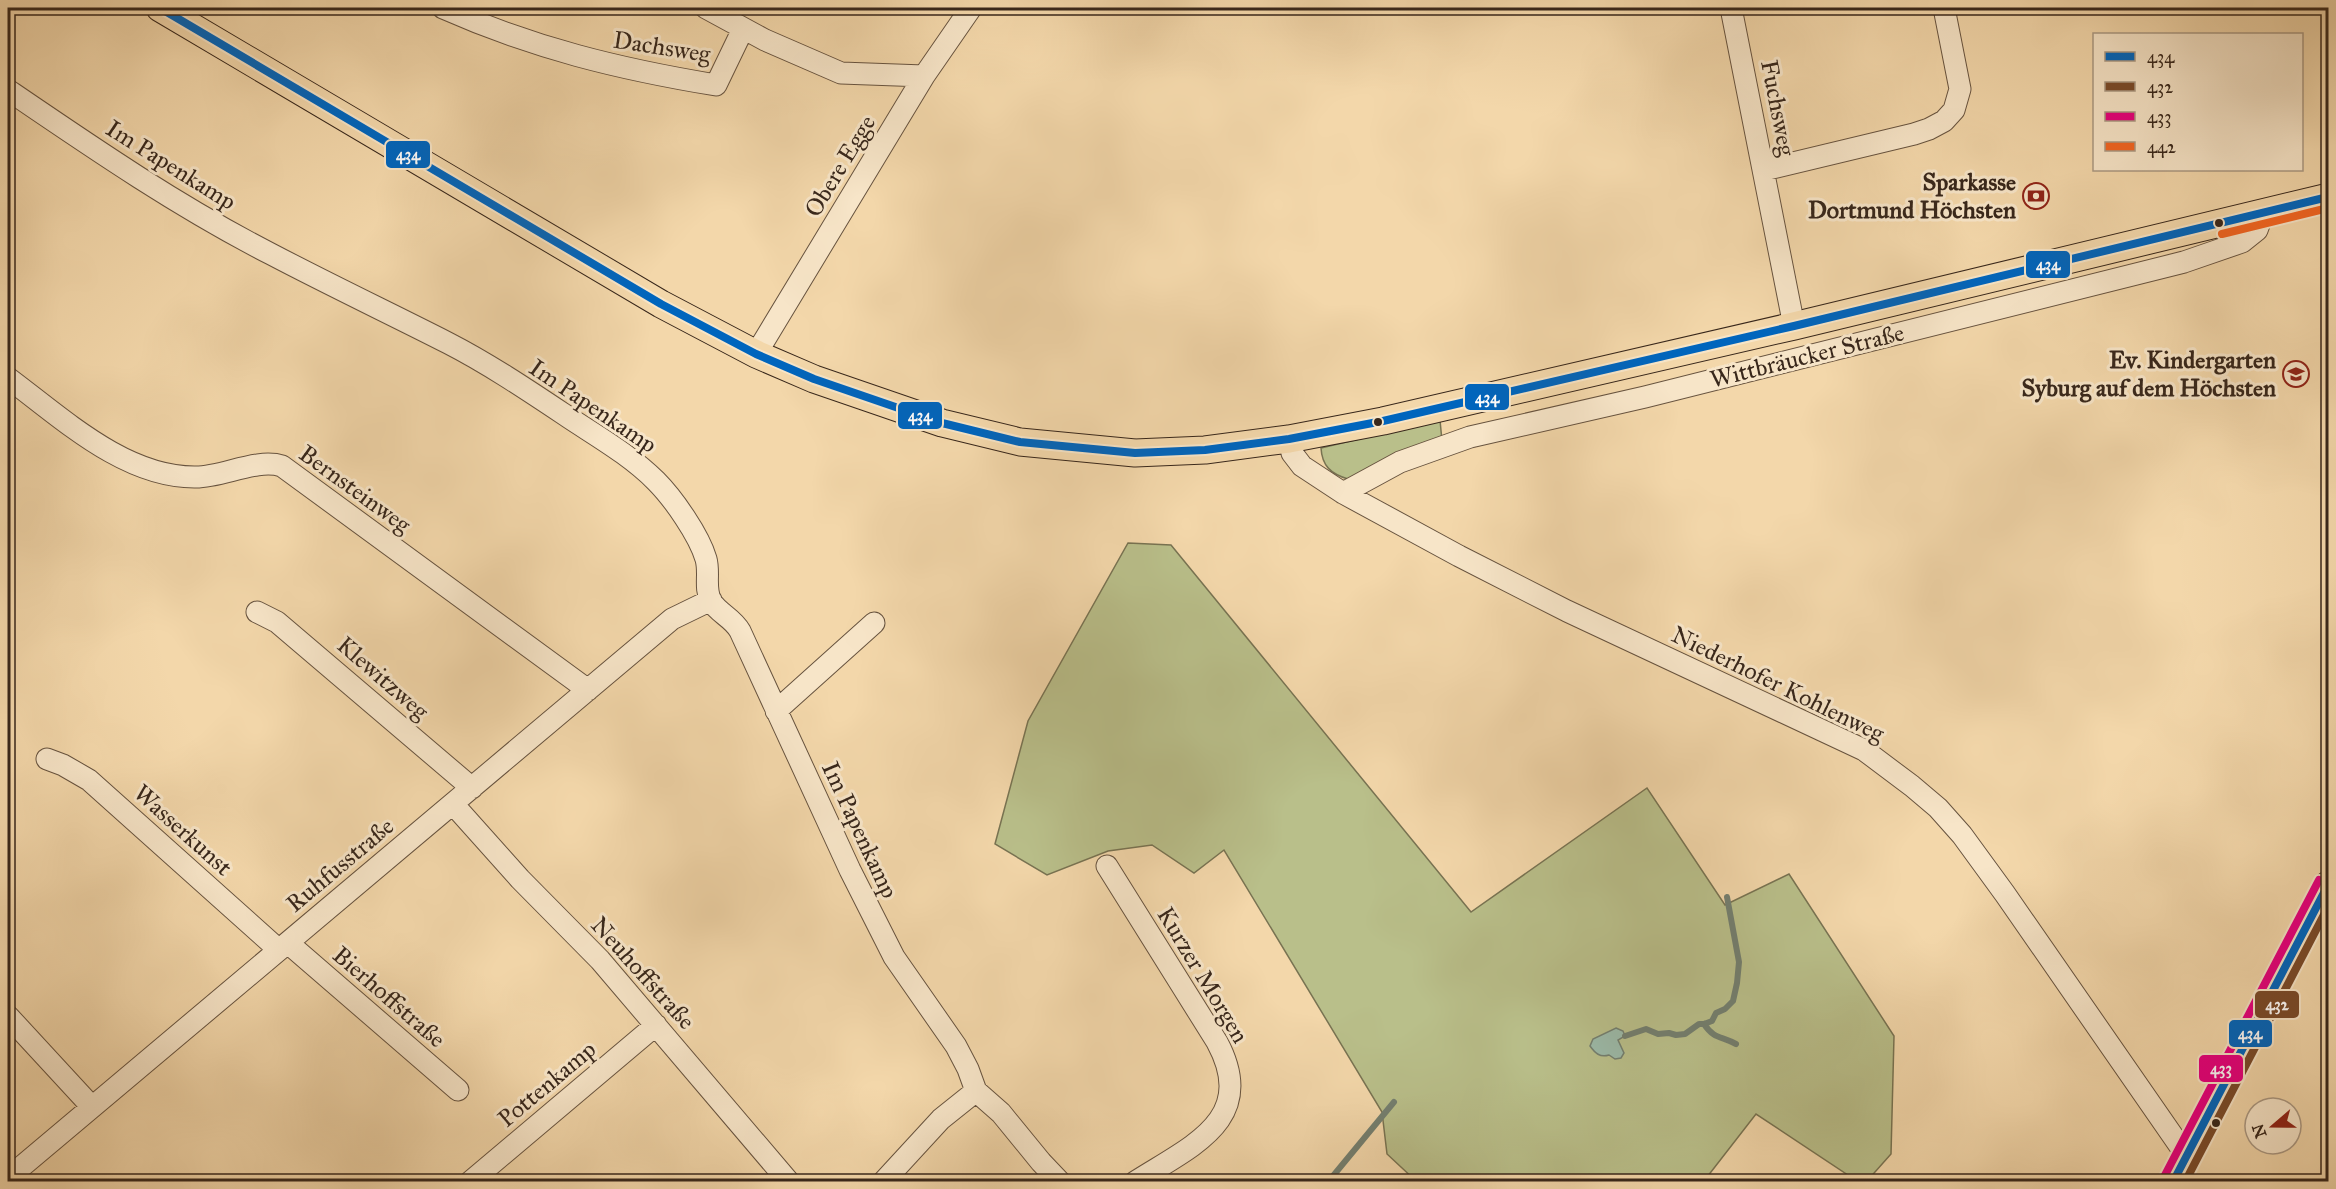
<svg xmlns="http://www.w3.org/2000/svg" width="2336" height="1189" font-family="'IM FELL Great Primer',serif">
<rect width="100%" height="100%" fill="#f3d7aa"/>
<filter id="stains"><feTurbulence type="fractalNoise" baseFrequency=".00333" numOctaves="4"/><feColorMatrix values="0 0 0 0 .2 0 0 0 0 .09 0 0 0 0 .02 0 0 0 .5 -.17"/></filter>
<radialGradient id="worn" r=".72"><stop offset=".6" stop-color="#630" stop-opacity="0"/><stop offset="1" stop-color="#630" stop-opacity=".3"/></radialGradient>
<path fill="#b9bf8a" stroke="#787352" stroke-width="1.5" d="M1440,420L1442,441L1348,479C1331,474 1322,466 1321,448Z
M1128,543L1171,545L1471,912L1647,788L1725,905L1789,874L1894,1036L1891,1154L1867,1181H1857L1756,1114L1704,1181H1416L1387,1154L1382,1112L1224,850L1194,873L1152,845L1108,851L1047,875L995,844L1028,721Z"/>
<path fill="#9bbaa9" stroke="#737f70" stroke-width="1.5" d="M1616,1028L1623,1031L1625,1036L1618,1040L1624,1053L1621,1058L1615,1059L1609,1055C1600,1058 1595,1053 1590,1046L1593,1039Z"/>
<g fill="none" stroke-linecap="round" stroke-linejoin="round">
<path stroke="#737f70" stroke-width="6" d="M1704,1024C1714,1039 1721,1036 1736,1044
M1625,1036L1646,1029L1658,1034L1669,1033L1676,1035L1685,1034L1699,1024H1704L1712,1021L1716,1013L1725,1009L1733,1001L1737,983L1739,962L1727,897
M1328,1182L1394,1102"/>
<defs>
<path id="minor" d="M443,8C533,48 619,69 716,85L743,29
M706,8L765,40L841,73L924,76
M1731,8L1794,326
M8,90C93,148 179,207 271,254C330,285 389,313 448,343C489,364 529,391 568,417C598,437 630,455 656,481C673,498 699,535 706,559C710,573 704,588 711,601C718,613 733,618 740,631L850,870L894,957L956,1046L968,1069L976,1091L1001,1113L1041,1162L1060,1182
M1764,170L1914,134L1929,129L1944,121L1954,110L1960,89L1944,8
M756,354L924,76L971,8
M8,378C62,418 125,478 196,477C223,477 257,458 282,466L588,690
M1289,439L1292,453L1302,466L1343,493L1459,556L1567,611L1864,750L1912,786L1938,808L1962,835L2005,894L2186,1155
M1343,493L1400,462L1470,437L1645,397L2184,262L2242,242L2257,230L2263,214
M257,612L277,622L472,788
M776,711L874,623
M47,759L63,765L89,780L279,950
M453,804L520,879L600,960L789,1182
M1107,866L1217,1042C1259,1120 1191,1146 1135,1182
M288,943L458,1090
M8,1016L92,1107
M8,1178L672,619L711,600
M470,1182L656,1025
M883,1182L941,1119L976,1091"/>
<path id="major" d="M160,8L661,304L756,354L814,379L942,423L1020,442L1135,453L1205,450L1289,439L1383,421L1794,326L2328,197
M2173,1182L2328,885"/>
</defs>
<use href="#minor" stroke="#67533f" stroke-width="23"/>
<use href="#major" stroke="#38271b" stroke-width="29"/>
<use href="#minor" stroke="#f7e5c8" stroke-width="21"/>
<use href="#major" stroke="#f3d7aa" stroke-width="27"/>
<defs>
<path id="bus-1" d="M160,8L661,304L756,354L814,379L942,423L1020,442L1135,453L1205,450L1289,439L1383,421L1794,326L2328,197
M2173,1182L2328,885"/>
<path id="bus-2" d="M2185,1182L2328,907"/>
<path id="bus-3" d="M2164,1177L2319,880"/>
<path id="bus-4" d="M2222,234L2328,208"/>
</defs>
<use href="#bus-1" stroke="#f7e5c8" stroke-width="12"/>
<use href="#bus-2" stroke="#f7e5c8" stroke-width="12"/>
<use href="#bus-3" stroke="#f7e5c8" stroke-width="12"/>
<use href="#bus-4" stroke="#f7e5c8" stroke-width="12"/>
<use href="#bus-1" stroke="#0065bd" stroke-width="8"/>
<use href="#bus-2" stroke="#7a4b2a" stroke-width="8"/>
<use href="#bus-3" stroke="#e5007d" stroke-width="8"/>
<use href="#bus-4" stroke="#f26522" stroke-width="8"/>
</g>
<defs>
<symbol id="bank-ring" viewBox="-11 -11 22 22"><circle r="9.5" fill="#f7e5c8" stroke="#8f2418" stroke-width="1.5"/><path d="M-6-4H6V4H-6ZM0-2.3a2.3 2.3 0 1 0 0 4.6a2.3 2.3 0 1 0 0-4.6Z" fill="#8f2418"/></symbol>
<symbol id="school-ring" viewBox="-11 -11 22 22"><circle r="9.5" fill="#f7e5c8" stroke="#8f2418" stroke-width="1.5"/><path d="M0-5L7-2L0 1L-7-2ZM-4 1L0 2.5L4 1V4Q0 6-4 4Z" fill="#8f2418"/></symbol>
</defs>
<g fill-rule="evenodd">
<use href="#bank-ring" x="2021" y="181" width="30" height="30"/>
<use href="#school-ring" x="2281" y="359" width="30" height="30"/>
</g>
<g fill="#38271b" stroke="#f7e5c8" stroke-width="2">
<circle cx="2219" cy="223" r="5"/>
<circle cx="1378" cy="422" r="5"/>
<circle cx="2216" cy="1123" r="5"/>
</g>
<g text-anchor="middle" dominant-baseline="central" stroke-width="6" stroke-linejoin="round" paint-order="stroke">
<g font-size="24" fill="#38271b" stroke="#f7e5c8">
<text transform="translate(662 47) rotate(9)">Dachsweg</text>
<text transform="translate(1778 108) rotate(79)">Fuchsweg</text>
<text transform="translate(171 165) rotate(32)">Im Papenkamp</text>
<text transform="translate(840 166) rotate(-59)">Obere Egge</text>
<text transform="translate(1807 356) rotate(-14)">Wittbräucker Straße</text>
<text transform="translate(593 406) rotate(34)">Im Papenkamp</text>
<text transform="translate(355 489) rotate(36)">Bernsteinweg</text>
<text transform="translate(383 678) rotate(41)">Klewitzweg</text>
<text transform="translate(1778 684) rotate(26)">Niederhofer Kohlenweg</text>
<text transform="translate(183 830) rotate(42)">Wasserkunst</text>
<text transform="translate(860 830) rotate(65)">Im Papenkamp</text>
<text transform="translate(340 865) rotate(-40)">Ruhfusstraße</text>
<text transform="translate(643 973) rotate(48)">Neuhoffstraße</text>
<text transform="translate(1203 975) rotate(59)">Kurzer Morgen</text>
<text transform="translate(389 997) rotate(41)">Bierhoffstraße</text>
<text transform="translate(547 1084) rotate(-40)">Pottenkamp</text>
</g>
<g font-size="24" font-weight="bold" fill="#38271b" stroke="#f7e5c8" text-anchor="end">
<text x="2016" y="182">Sparkasse<tspan x="2016" dy="28">Dortmund Höchsten</tspan></text>
<text x="2276" y="360">Ev. Kindergarten<tspan x="2276" dy="28">Syburg auf dem Höchsten</tspan></text>
</g>
</g>
<g stroke="#f7e5c8" stroke-width="2">
<rect x="385" y="140" width="46" height="29" rx="6" fill="#0065bd"/>
<rect x="2025" y="250" width="46" height="29" rx="6" fill="#0065bd"/>
<rect x="1464" y="383" width="46" height="28" rx="6" fill="#0065bd"/>
<rect x="897" y="401" width="46" height="29" rx="6" fill="#0065bd"/>
<rect x="2254" y="990" width="46" height="29" rx="6" fill="#7a4b2a"/>
<rect x="2228" y="1019" width="45" height="29" rx="6" fill="#0065bd"/>
<rect x="2198" y="1054" width="46" height="29" rx="6" fill="#e5007d"/>
</g>
<g font-size="16" text-anchor="middle" font-weight="bold" fill="#fff">
<text x="408" y="160">434</text>
<text x="2048" y="270">434</text>
<text x="1487" y="403">434</text>
<text x="920" y="421">434</text>
<text x="2277" y="1010">432</text>
<text x="2250" y="1039">434</text>
<text x="2221" y="1074">433</text>
</g>
<rect width="2336" height="1189" fill="none" stroke="#f3d7aa" stroke-width="30"/>
<rect x="9" y="9" width="2318" height="1171" fill="none" stroke="#38271b" stroke-width="3"/>
<rect x="15" y="15" width="2306" height="1159" fill="none" stroke="#38271b" stroke-width="1.5"/>
<rect x="2093" y="33" width="210" height="138" fill="#f7e5c8" stroke="#ab9983" stroke-width="1.5"/>
<rect x="2105" y="52" width="30" height="9" fill="#0065bd" stroke="#ab9983" stroke-width="1.5"/>
<text x="2147" y="63" font-size="18" fill="#38271b">434</text>
<rect x="2105" y="82" width="30" height="9" fill="#7a4b2a" stroke="#ab9983" stroke-width="1.5"/>
<text x="2147" y="93" font-size="18" fill="#38271b">432</text>
<rect x="2105" y="112" width="30" height="9" fill="#e5007d" stroke="#ab9983" stroke-width="1.5"/>
<text x="2147" y="123" font-size="18" fill="#38271b">433</text>
<rect x="2105" y="142" width="30" height="9" fill="#f26522" stroke="#ab9983" stroke-width="1.5"/>
<text x="2147" y="153" font-size="18" fill="#38271b">442</text>
<g transform="translate(2273 1126) rotate(250)"><circle r="28" fill="#f7e5c8" stroke="#ab9983" stroke-width="1.5"/>
<path d="M0-4.5L10 22L0 15L-10 22Z" fill="#8f2418"/>
<text y="-9" font-size="16" font-weight="bold" text-anchor="middle" fill="#38271b">N</text>
</g>
<rect width="100%" height="100%" filter="url(#stains)"/>
<rect width="100%" height="100%" fill="url(#worn)"/>
</svg>
